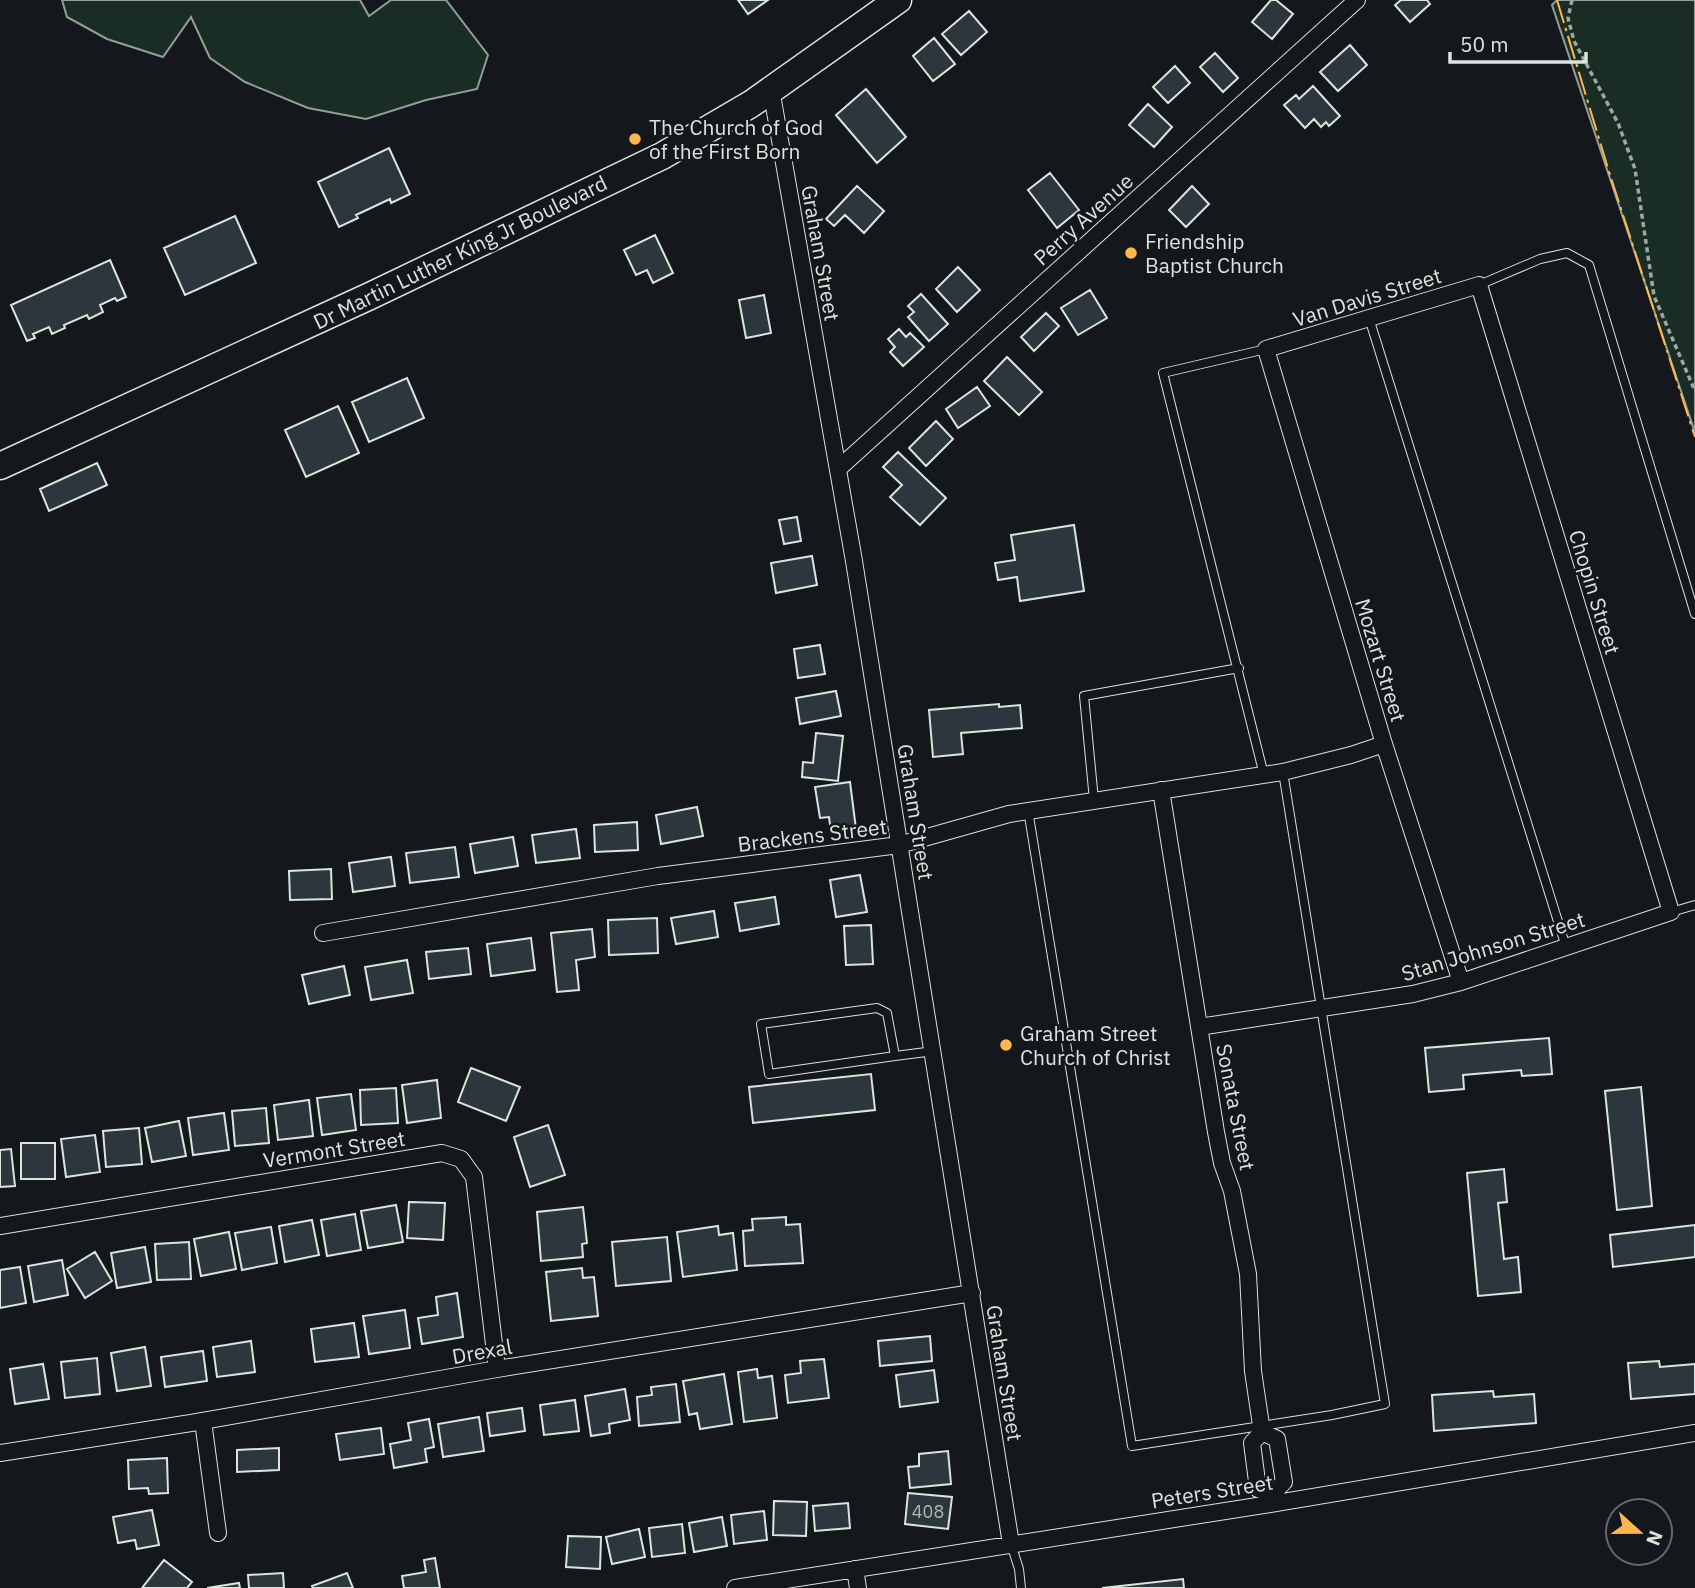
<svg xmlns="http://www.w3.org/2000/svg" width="1695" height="1588" font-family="'IBM Plex Sans',sans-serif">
<rect width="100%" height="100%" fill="#14181c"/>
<path fill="#1a2d24" stroke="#939e99" stroke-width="2" d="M62,0H360L369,16L391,0H446L488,55L477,89L426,100L366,119L308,108L245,82L210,58L191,17L163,57L107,39L67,17Z
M1557,0H1695V433L1552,5Z"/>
<path fill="#2c363c" stroke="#d8e6dc" stroke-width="2" d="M738,0H768L748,14Z
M1271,0H1276L1293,14L1272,39L1252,22Z
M1401,0H1427L1430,4L1410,22L1395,5Z
M969,11L987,32L961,55L942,34Z
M934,38L955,64L933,81L913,56Z
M1350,45L1367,65L1338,91L1320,72Z
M1215,53L1238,78L1223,92L1200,67Z
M1175,66L1190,83L1168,103L1153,87Z
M1313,86L1340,116L1329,126L1326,122L1321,127L1314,119L1305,128L1284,105L1296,95L1299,99Z
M866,89L906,137L877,163L836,115Z
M1148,104L1172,127L1154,147L1129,125Z
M389,148L410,194L391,203L390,199L356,215L358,218L339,227L318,182Z
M1050,173L1079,210L1057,228L1028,190Z
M857,186L884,211L864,233L845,215L834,226L826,219Z
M1192,186L1209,204L1186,227L1169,210Z
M235,216L256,263L185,295L164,248Z
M655,235L673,273L653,283L647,270L636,275L624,250Z
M110,260L126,297L117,301L115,298L100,305L103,312L89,319L87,315L64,325L65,328L52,334L49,327L33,334L35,338L27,341L11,305Z
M958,267L980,290L957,312L936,289Z
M1090,290L1107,318L1078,335L1061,308Z
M921,294L948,324L929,341L908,317L914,312L908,306Z
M764,295L771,333L746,338L739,300Z
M1046,313L1059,326L1034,351L1021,337Z
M899,329L906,337L910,333L924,347L903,366L890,352L895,347L888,339Z
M1007,357L1042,392L1019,415L984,381Z
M407,378L424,418L369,442L352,402Z
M977,387L990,406L958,428L946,409Z
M338,406L359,453L306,477L285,430Z
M936,421L953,439L926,466L909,448Z
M898,452L946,498L920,525L890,497L902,485L883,467Z
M97,463L107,485L49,511L40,489Z
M797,517L801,541L784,544L779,520Z
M1074,525L1084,591L1020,601L1017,577L998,580L995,563L1015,560L1011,535Z
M812,556L817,585L776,593L771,563Z
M820,645L825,674L798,678L794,649Z
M836,691L841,716L800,724L796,698Z
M999,704V707L1020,705L1022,728L961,733L963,754L933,757L929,710Z
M816,733L843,736L838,781L802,777L803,762L813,763Z
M850,782L856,829L831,832L829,817L820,818L815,787Z
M697,807L703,836L661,844L656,815Z
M637,822L638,850L595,852L594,825Z
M576,829L580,858L536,863L532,835Z
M513,837L518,866L475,873L470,844Z
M455,847L459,877L410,883L406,853Z
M391,857L395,886L353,892L349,863Z
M331,869L332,899L290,900L289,871Z
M860,875L867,912L836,917L830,880Z
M775,897L779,924L740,931L735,903Z
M714,911L718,937L676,944L671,918Z
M657,918L658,953L609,955L608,920Z
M871,925L873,964L846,965L844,926Z
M592,929L595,957L576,960L579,990L557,992L551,933Z
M531,938L535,970L491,976L487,944Z
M468,948L471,974L429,979L426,952Z
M407,960L413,993L371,1000L365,967Z
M344,966L350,995L309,1004L302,975Z
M1549,1038L1552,1074L1522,1076L1521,1070L1463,1075L1464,1089L1429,1092L1425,1048Z
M471,1068L520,1087L506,1121L458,1102Z
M871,1074L875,1110L753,1123L749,1087Z
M437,1080L441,1118L407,1123L402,1085Z
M1641,1087L1652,1206L1617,1210L1605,1091Z
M396,1088L398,1123L361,1125L360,1090Z
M351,1094L356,1130L322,1135L317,1098Z
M309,1100L313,1136L278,1140L274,1105Z
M266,1108L269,1143L235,1146L232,1111Z
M224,1113L229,1150L193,1155L188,1118Z
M179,1121L186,1156L152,1162L145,1128Z
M548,1125L565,1175L530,1187L514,1137Z
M139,1128L142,1164L106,1167L103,1131Z
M95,1135L100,1172L66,1177L61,1139Z
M21,1143H55V1179H21Z
M11,1149L15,1186L0,1187V1150Z
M1504,1169L1507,1202L1498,1203L1504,1259L1518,1257L1521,1292L1478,1296L1467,1173Z
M409,1202L445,1203L443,1240L407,1238Z
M396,1205L403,1242L368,1248L361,1211Z
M583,1207L587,1243L582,1244L583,1257L541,1261L537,1212Z
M355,1214L361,1250L327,1256L321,1220Z
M786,1217V1225L800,1224L803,1263L745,1266L743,1231L753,1230L752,1219Z
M312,1220L319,1255L285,1262L279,1226Z
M1695,1225V1257L1613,1267L1610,1235Z
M718,1226L719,1235L733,1233L737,1270L683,1277L677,1232Z
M271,1227L277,1263L242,1270L235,1233Z
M229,1232L236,1269L201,1276L194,1239Z
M667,1237L671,1281L616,1286L612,1242Z
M189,1242L191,1279L157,1280L155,1244Z
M145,1247L151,1282L117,1288L111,1253Z
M95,1252L112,1281L85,1298L67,1269Z
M62,1260L68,1295L34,1302L28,1266Z
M20,1267L26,1303L0,1308V1270Z
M582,1268L583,1278L594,1277L598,1316L551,1321L546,1272Z
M457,1293L463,1337L422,1344L418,1318L438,1315L436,1297Z
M405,1310L410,1348L369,1354L363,1316Z
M354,1323L359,1357L315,1362L311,1329Z
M930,1336L932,1361L880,1366L878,1341Z
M251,1341L255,1372L217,1377L213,1347Z
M145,1347L151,1386L117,1391L111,1353Z
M203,1351L207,1381L165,1387L161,1357Z
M97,1358L100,1394L65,1398L61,1362Z
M824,1359L829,1398L788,1403L785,1375L801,1373L800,1361Z
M1659,1361L1660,1367L1695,1364V1394L1631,1399L1628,1363Z
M43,1364L49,1399L15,1404L10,1369Z
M757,1369L758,1378L772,1376L777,1418L744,1422L738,1372Z
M934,1370L938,1402L900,1407L896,1375Z
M724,1374L732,1424L700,1429L697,1413L689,1415L683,1381Z
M676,1384L680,1422L639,1426L637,1397L652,1395L651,1387Z
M625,1389L630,1420L609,1424L610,1433L591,1436L585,1396Z
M1493,1391L1494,1397L1534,1394L1536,1423L1434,1431L1432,1395Z
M575,1400L579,1431L544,1435L540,1405Z
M522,1408L525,1431L490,1436L487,1413Z
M479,1417L484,1451L443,1457L438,1424Z
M429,1419L434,1447L425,1449L427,1462L394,1468L390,1444L411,1440L408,1423Z
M381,1428L384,1454L340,1460L336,1434Z
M279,1448V1470L237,1472V1450Z
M948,1451L951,1484L910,1488L908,1467L919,1466V1454Z
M167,1458L168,1493L149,1494L148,1488L129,1489L128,1460Z
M908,1493L952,1497L948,1529L905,1524Z
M774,1501L807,1502L806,1536L773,1535Z
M848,1503L850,1528L815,1531L813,1506Z
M152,1510L159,1545L137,1549L135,1540L118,1543L113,1517Z
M764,1511L767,1540L734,1544L731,1515Z
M722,1517L727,1546L694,1552L689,1523Z
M682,1524L685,1553L652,1557L649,1528Z
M639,1529L645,1557L612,1564L606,1537Z
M568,1536L601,1537L600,1569L566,1567Z
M435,1558L440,1588H404L402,1576L426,1572L424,1560Z
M164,1560L192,1582L187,1588H142Z
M283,1573L284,1588H249L248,1575Z
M347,1573L353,1588H313L312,1586Z
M1183,1579L1184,1588H1102Z
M239,1583L240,1588H207Z"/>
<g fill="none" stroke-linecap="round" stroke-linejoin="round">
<defs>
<path id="lane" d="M1479,285L1540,259L1567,253L1589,265L1695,614
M1369,318L1566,947
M1264,775L1163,373L1266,349
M1094,800L1084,696L1239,668
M1028,810L1132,1446L1332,1415L1385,1404L1283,772
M1671,912L1695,905
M895,1056L769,1074L761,1024L877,1008L887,1013L895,1056L934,1051
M1011,1544L1019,1569L1021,1588"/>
<path id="street" d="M771,89L854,561L1011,1544
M838,469L1357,0
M1161,790L1216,1132L1222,1163L1232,1191L1248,1274L1253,1371L1262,1432
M323,933L658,876L899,845L1009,814L1283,772L1351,755L1384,744
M1199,1027L1413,994L1461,982L1671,912L1479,285L1266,349L1384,744L1461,982
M0,1226L442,1153L461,1159L474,1177L497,1369
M203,1421L218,1533
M1262,1432L1252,1443L1258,1489L1273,1493
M1262,1432L1277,1439L1284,1482L1273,1493
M0,1453L191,1423L497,1369L972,1293
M855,1569L858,1588
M735,1588L1270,1504L1695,1433"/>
<path id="primary" d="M0,466L370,296L662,156L751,104L898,0"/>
</defs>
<use href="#lane" stroke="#d8e6dc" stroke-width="10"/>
<use href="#street" stroke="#d8e6dc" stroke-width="18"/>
<use href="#primary" stroke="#d8e6dc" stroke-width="29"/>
<path stroke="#9da8a2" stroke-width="3.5" stroke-dasharray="5 3.5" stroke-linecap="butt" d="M1572,0L1568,18L1574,41L1618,123L1635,169L1654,296L1695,391"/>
<use href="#lane" stroke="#14181c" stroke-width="8"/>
<use href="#street" stroke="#14181c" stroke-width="16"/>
<use href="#primary" stroke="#14181c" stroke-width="26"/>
<path stroke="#ffb74d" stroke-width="2" stroke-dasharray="24 5 3.5 5" stroke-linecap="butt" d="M1557,0L1610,175L1695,437"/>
</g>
<g fill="#ffb74d" stroke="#14181c" stroke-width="2.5">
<circle cx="635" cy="139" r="7"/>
<circle cx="1131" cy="253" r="7"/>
<circle cx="1006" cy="1045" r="7"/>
</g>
<g text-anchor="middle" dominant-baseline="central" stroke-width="5" stroke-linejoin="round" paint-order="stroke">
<g font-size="18" fill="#adbab4">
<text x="928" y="1511">408</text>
</g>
<g font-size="21" fill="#d8e6dc" stroke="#14181c" text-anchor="start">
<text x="649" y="127">The Church of God<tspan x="649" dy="24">of the First Born</tspan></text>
<text x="1145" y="241">Friendship<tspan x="1145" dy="24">Baptist Church</tspan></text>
<text x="1020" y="1033">Graham Street<tspan x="1020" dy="24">Church of Christ</tspan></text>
</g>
<g font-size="21" fill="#d8e6dc" stroke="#14181c">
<text transform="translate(1083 219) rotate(-42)">Perry Avenue</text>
<text transform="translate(460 252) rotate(-26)">Dr Martin Luther King Jr Boulevard</text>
<text transform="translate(821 253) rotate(80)">Graham Street</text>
<text transform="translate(1367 297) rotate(-17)">Van Davis Street</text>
<text transform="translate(1595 592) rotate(73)">Chopin Street</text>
<text transform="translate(1381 660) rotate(73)">Mozart Street</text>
<text transform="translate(916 812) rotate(81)">Graham Street</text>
<text transform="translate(812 835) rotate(-7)">Brackens Street</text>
<text transform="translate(1493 946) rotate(-17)">Stan Johnson Street</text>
<text transform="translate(1236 1107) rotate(79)">Sonata Street</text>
<text transform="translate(334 1149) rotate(-9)">Vermont Street</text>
<text transform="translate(482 1351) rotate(-10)">Drexal</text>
<text transform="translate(1005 1373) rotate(81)">Graham Street</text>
<text transform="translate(1212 1491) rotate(-9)">Peters Street</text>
</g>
</g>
<g transform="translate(1639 1532) rotate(111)"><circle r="33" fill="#14181c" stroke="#626a69" stroke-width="2"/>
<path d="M0-5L12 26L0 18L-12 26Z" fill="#ffb74d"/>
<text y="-10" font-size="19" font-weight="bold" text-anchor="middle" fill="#d8e6dc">N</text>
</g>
<path d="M1450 52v10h136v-10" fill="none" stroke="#d8e6dc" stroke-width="3.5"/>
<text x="1460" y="52" font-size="21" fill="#d8e6dc" stroke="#14181c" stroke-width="5" paint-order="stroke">50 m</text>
</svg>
